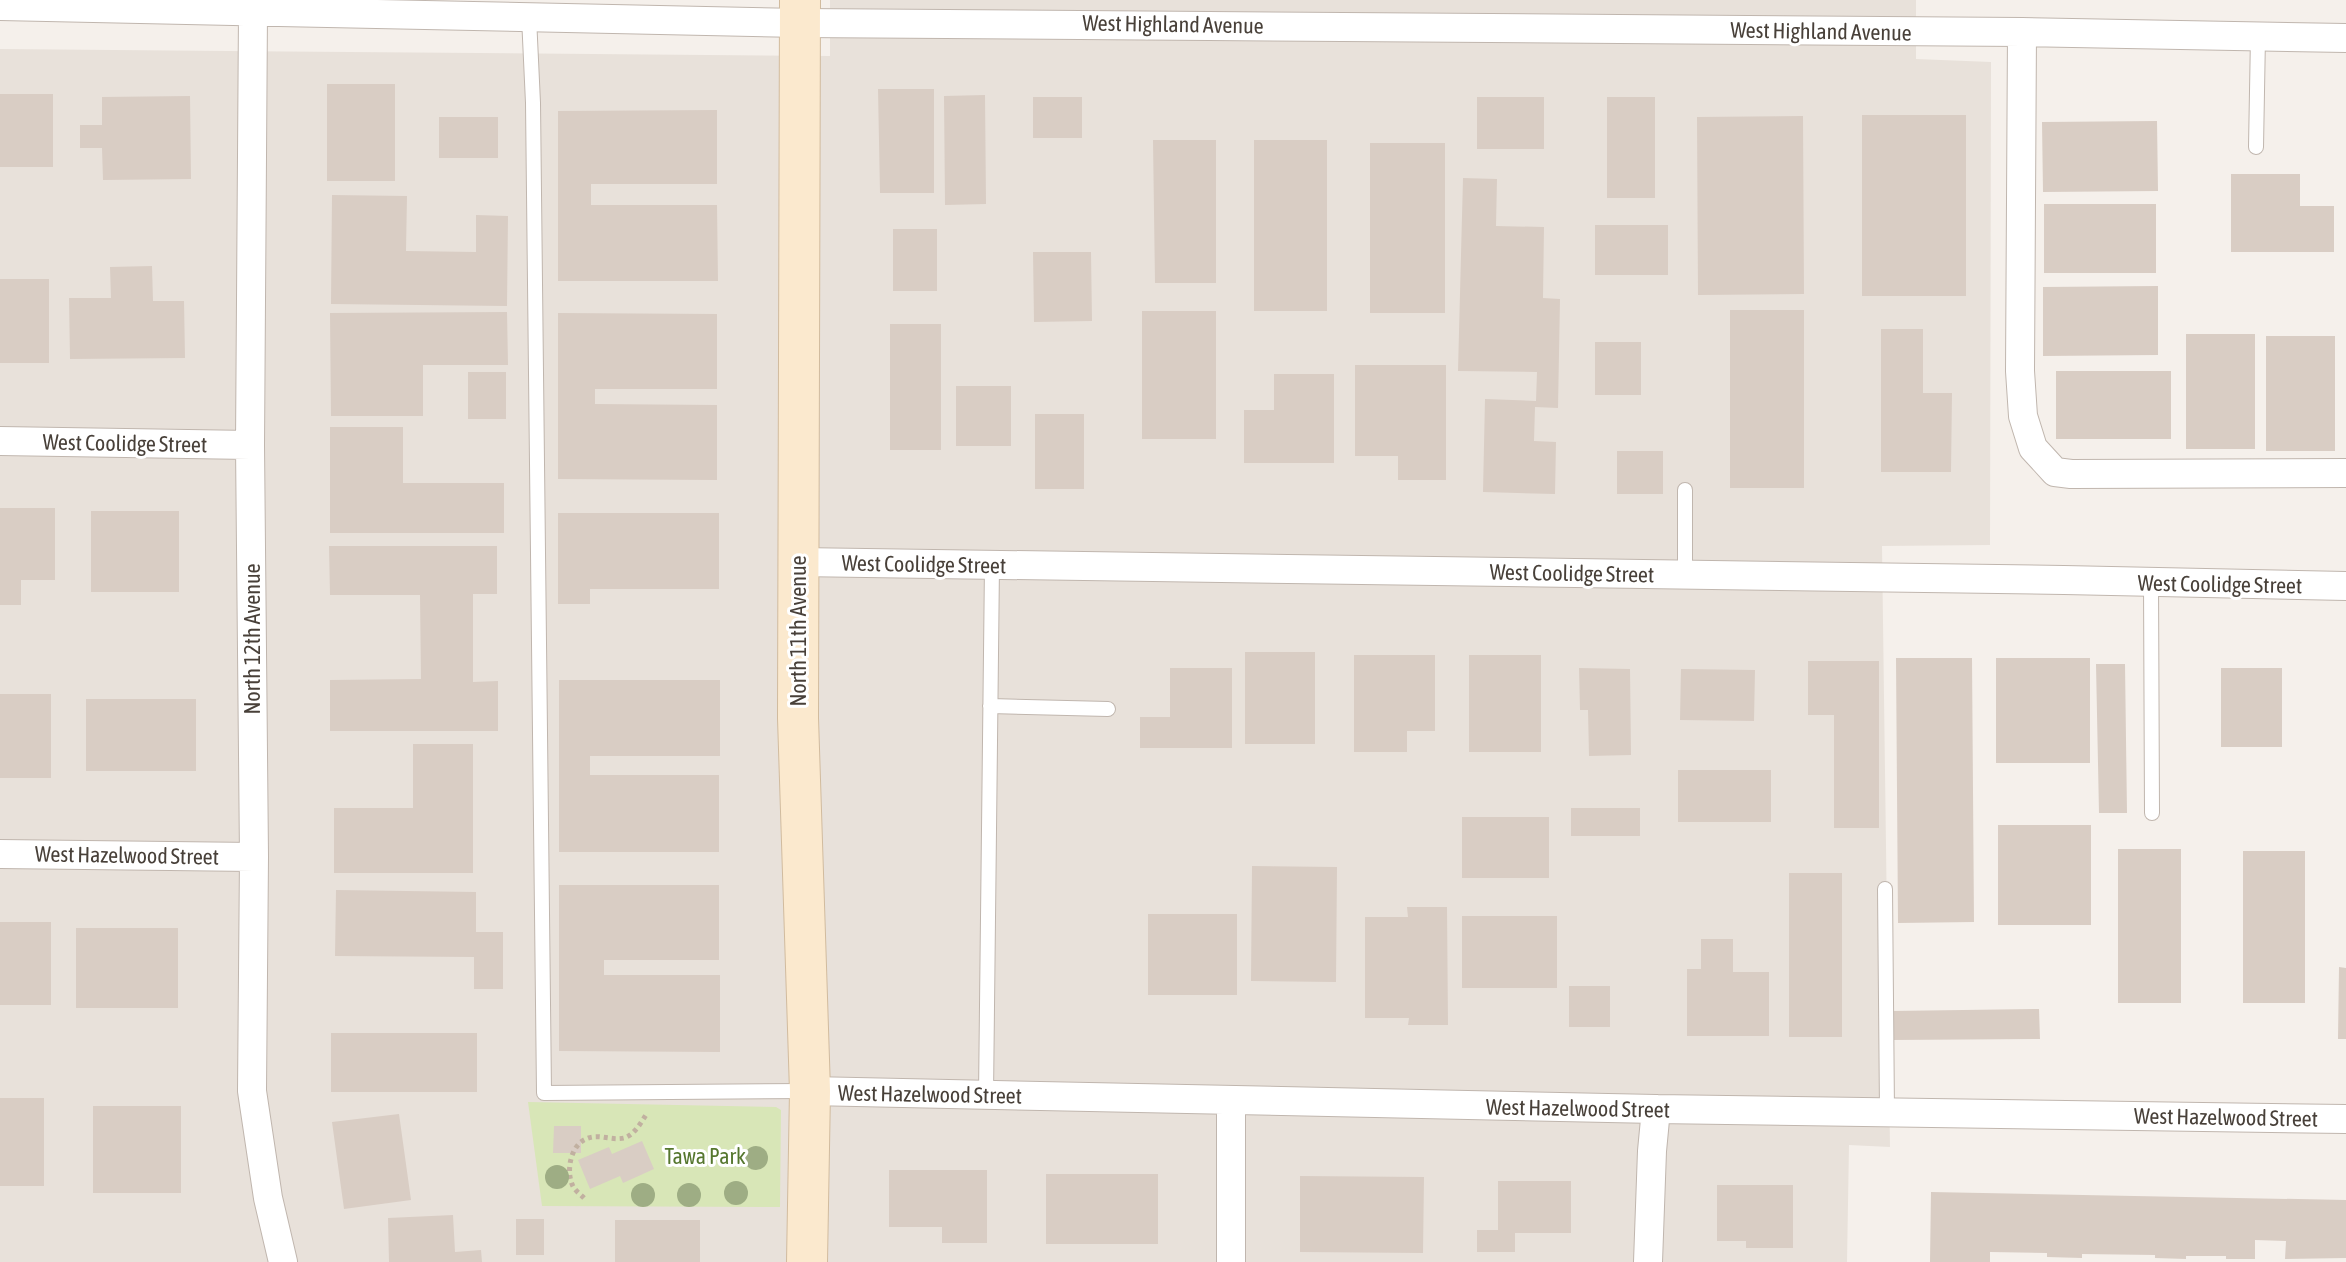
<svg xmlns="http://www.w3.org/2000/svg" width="2346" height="1262" font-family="'Asap Condensed',sans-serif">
<rect width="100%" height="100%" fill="#f5f0eb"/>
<path fill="#e8e1da" d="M830,0H1916V59L1991,62L1990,545L1882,546L1890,1147L1849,1145L1847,1262H0V49L830,56Z"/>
<path fill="#d8e6b7" d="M528,1102L776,1107L781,1110L780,1207L542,1206Z"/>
<path fill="#d9cdc4" d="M327,84H395V181H327Z
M878,89H934V193H880Z
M0,94H53V167H0Z
M985,95L986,204L945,205L944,96Z
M190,96L191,179L103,180L102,148H80V125H102V97Z
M1033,97H1082V138H1033Z
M1477,97H1544V149H1477Z
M1607,97H1655V198H1607Z
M717,110V184H591V205H717L718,281H558V111Z
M1862,115H1966V296H1862Z
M1803,116L1804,294L1698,295L1697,117Z
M439,117H498V158H439Z
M2157,121L2158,191L2043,192L2042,122Z
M1153,140H1216V283H1155Z
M1254,140H1327V311H1254Z
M1370,143H1445V313H1370Z
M2231,174H2300V206H2334V252H2231Z
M1463,178L1497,179L1496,226L1544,227L1543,298L1560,299L1558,408L1535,407L1534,441L1556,442L1555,494L1483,492L1485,399L1536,401L1537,372L1458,371Z
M332,195L407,196L406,251L476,252V215L508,216L507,306L331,304Z
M2044,204H2156V273H2044Z
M1595,225H1668V275H1595Z
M893,229H937V291H893Z
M1033,252H1091L1092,321L1034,322Z
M152,266L153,301H184L185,358L70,359L69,298H111L110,267Z
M0,279H49V363H0Z
M2158,286V355L2043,356V287Z
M1730,310H1804V488H1730Z
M1142,311H1216V439H1142Z
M507,312L508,365H423V416H331L330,313Z
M558,313L717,314V389H595V404L717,405V480L558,479Z
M890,324H941V450H890Z
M1881,329H1923V393H1952L1951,472H1881Z
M2186,334H2255V449H2186Z
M2266,336H2335V451H2266Z
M1595,342H1641V395H1595Z
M1355,365H1446V480H1398V456H1355Z
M2056,371H2171V439H2056Z
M468,372H506V419H468Z
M1274,374H1334V463H1244V410H1274Z
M956,386H1011V446H956Z
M1035,414H1084V489H1035Z
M330,427H403V483H504V533H330Z
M1617,451H1663V494H1617Z
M0,508H55V580H21V605H0Z
M91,511H179V592H91Z
M558,513H719V589H590V604H558Z
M329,546H497V594H473V682L498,681V731H330V680L421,679L420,595H330Z
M1245,652H1315V744H1245Z
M1354,655H1435V731H1407V752H1354Z
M1469,655H1541V752H1469Z
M1896,658H1972L1974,922L1898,923Z
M1996,658H2090V763H1996Z
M1808,661H1879V828H1834V715H1808Z
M2096,664H2125L2127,813H2099Z
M1170,668H1232V748H1140V717H1170Z
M1579,668L1630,669L1631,755L1589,756L1588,710H1580Z
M2221,668H2282V747H2221Z
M1681,669L1755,670L1754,721L1680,720Z
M559,680H720V756H590V775H719V852H559Z
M0,694H51V778H0Z
M86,699H196V771H86Z
M413,744H473V873H334V808H413Z
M1678,770H1771V822H1678Z
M1571,808H1640V836H1571Z
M1462,817H1549V878H1462Z
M1998,825H2091V925H1998Z
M2118,849H2181V1003H2118Z
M2243,851H2305V1003H2243Z
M1252,866L1337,867L1336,982L1251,981Z
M1789,873H1842V1037H1789Z
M559,885H719V960H604V975H720V1052L559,1051Z
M336,890L476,892V932H503V989H474V957L335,956Z
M1407,907H1447L1448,1025H1408L1409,1018H1365V917H1408Z
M1148,914H1237V995H1148Z
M1462,916H1557V988H1462Z
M0,922H51V1005H0Z
M76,928H178V1008H76Z
M1701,939H1733V972H1769V1036H1687V969H1701Z
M2339,967L2346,968V1039H2338Z
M1569,986H1610V1027H1569Z
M2039,1009L2040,1039L1892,1040V1011Z
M331,1033H477V1092H331Z
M0,1098H44V1186H0Z
M93,1106H181V1193H93Z
M399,1114L411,1200L344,1209L332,1122Z
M554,1126H581V1153H553Z
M642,1141L654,1169L623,1183L620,1176L590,1189L578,1160L609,1147L612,1154Z
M889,1170H987V1243H942V1227H889Z
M1046,1174H1158V1244H1046Z
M1300,1176L1424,1177L1423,1253L1300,1252Z
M1498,1181H1571V1233H1515V1252H1477V1230H1498Z
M1717,1185H1793V1248H1746V1241H1717Z
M1931,1192L2346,1200V1258L2285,1259L2286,1241L2255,1240V1259H2226V1256H2186V1259L2155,1258V1255L2082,1254V1258L2047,1257V1253L1990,1252V1262H1930Z
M453,1215L455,1252L481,1250L482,1262H389L388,1218Z
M516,1219H544V1255H516Z
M615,1220H700V1262H615Z"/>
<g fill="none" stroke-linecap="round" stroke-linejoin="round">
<defs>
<path id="lane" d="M529,17L533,103L544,1093L807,1091
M2256,147L2258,36
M1685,490V574
M2151,582L2152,813
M990,706L1108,709
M1885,889L1887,1111
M986,1095L992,565"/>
<path id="street" d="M0,6L801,23L2022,32L2346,38
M253,12L250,445L254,857L252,1091L268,1198L283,1262
M2022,32L2020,371L2023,416L2033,448L2055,472L2071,474L2346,473
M0,441L250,445
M798,562L2064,580L2346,586
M0,854L254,857
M810,1091L1656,1109L2346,1119
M1231,1101V1262
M1648,1262L1652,1151L1656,1109"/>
<path id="secondary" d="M800,0L798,718L810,1091L807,1262"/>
</defs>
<use href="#lane" stroke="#c0b6ae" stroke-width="16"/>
<use href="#street" stroke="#c0b6ae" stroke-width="30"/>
<use href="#secondary" stroke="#d1bb9e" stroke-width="42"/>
<path stroke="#c1b0a0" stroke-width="5" stroke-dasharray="4 4" stroke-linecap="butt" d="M584,1198C580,1194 574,1190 572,1184C566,1170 571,1145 586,1139C598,1133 611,1141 624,1138C634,1135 640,1124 646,1115"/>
<use href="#lane" stroke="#fff" stroke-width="14"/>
<use href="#street" stroke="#fff" stroke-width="28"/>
<use href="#secondary" stroke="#fbe9ce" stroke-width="40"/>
</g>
<g fill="#9ead84">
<circle cx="756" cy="1158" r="12"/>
<circle cx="557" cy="1177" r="12"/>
<circle cx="736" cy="1193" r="12"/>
<circle cx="643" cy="1195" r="12"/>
<circle cx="689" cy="1195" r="12"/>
</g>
<g text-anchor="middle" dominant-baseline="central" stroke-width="6" stroke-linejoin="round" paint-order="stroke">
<g font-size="22" fill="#484039" stroke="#fff">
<text transform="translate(1173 24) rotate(1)">West Highland Avenue</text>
<text transform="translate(1821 31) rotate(1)">West Highland Avenue</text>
<text transform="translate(125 443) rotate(1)">West Coolidge Street</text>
<text transform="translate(924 564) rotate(1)">West Coolidge Street</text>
<text transform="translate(1572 573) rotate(1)">West Coolidge Street</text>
<text transform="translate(2220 584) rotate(1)">West Coolidge Street</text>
<text transform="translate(798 631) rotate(-90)">North 11th Avenue</text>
<text transform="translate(252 639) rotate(-90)">North 12th Avenue</text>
<text transform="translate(127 855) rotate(1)">West Hazelwood Street</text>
<text transform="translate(930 1094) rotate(1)">West Hazelwood Street</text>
<text transform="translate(1578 1108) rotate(1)">West Hazelwood Street</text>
<text transform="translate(2226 1117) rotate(1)">West Hazelwood Street</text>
</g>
<g font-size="22" fill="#56772f" stroke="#fff">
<text x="705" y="1156">Tawa Park</text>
</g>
</g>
</svg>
